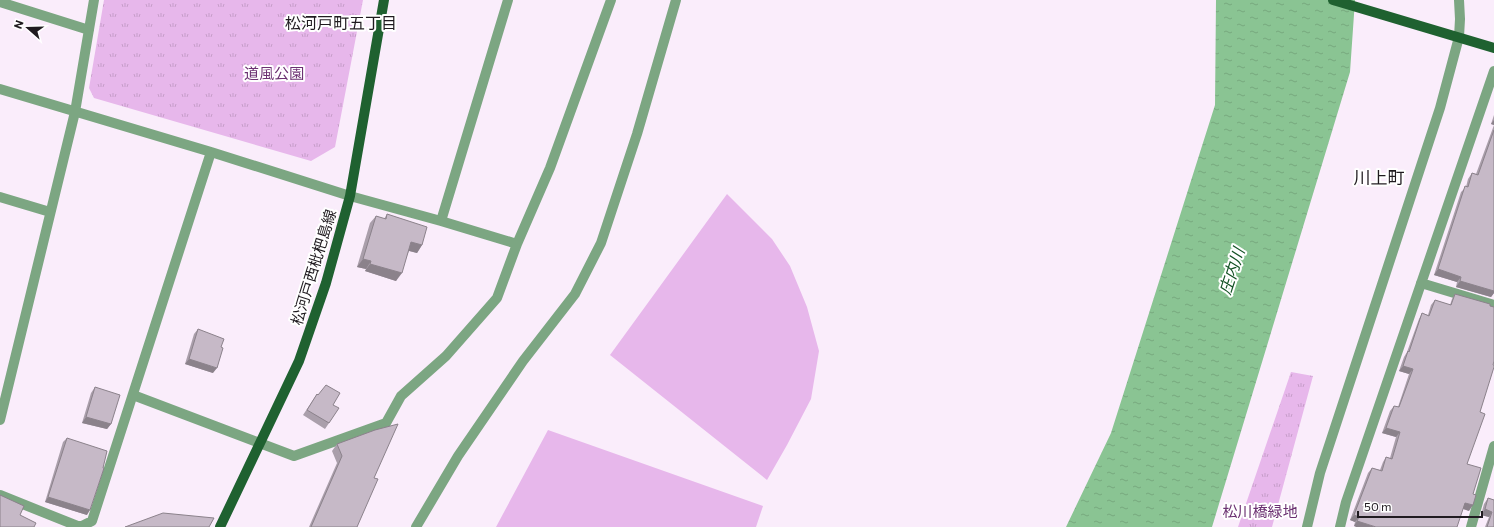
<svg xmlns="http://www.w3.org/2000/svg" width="1494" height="527" font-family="Commissioner,'Noto Sans JP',sans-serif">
<defs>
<pattern id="park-tufts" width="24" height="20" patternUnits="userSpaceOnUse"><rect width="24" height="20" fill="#e7b7eb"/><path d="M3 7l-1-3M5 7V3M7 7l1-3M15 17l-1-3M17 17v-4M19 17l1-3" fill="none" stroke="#c69dc9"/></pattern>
<pattern id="water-ripples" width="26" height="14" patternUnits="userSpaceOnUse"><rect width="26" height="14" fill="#8ac493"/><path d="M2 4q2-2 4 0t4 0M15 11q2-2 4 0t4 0" fill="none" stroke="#77a87e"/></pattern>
</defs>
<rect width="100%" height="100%" fill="#faedfb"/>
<path fill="url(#park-tufts)" d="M104,0H363L335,147L311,161L94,98L89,88Z
M1291,372L1313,376L1272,527H1238Z"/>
<path fill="#e7b7eb" d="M727,194L772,239L790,266L807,307L819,351L811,399L787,445L767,480L610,355Z
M548,430L763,506L756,527H496Z"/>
<path fill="url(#water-ripples)" d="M1216,0H1355L1350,72L1212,527H1066L1111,433L1215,105Z"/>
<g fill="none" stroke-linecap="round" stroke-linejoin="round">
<path stroke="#7ca682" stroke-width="10" d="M0,2L89,30
M0,89L211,152L350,196L441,221L517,244
M0,197L50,212
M441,221L508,0
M1421,283L1494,305
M133,395L294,456L386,423L401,396L446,356L497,298L517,244L550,168L611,0
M0,420L75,112L94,0
M0,495L80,527L92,521L211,152
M416,527L458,456L523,361L575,294L601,243L637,134L676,0
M1307,527L1320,473L1440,108L1459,37L1460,19L1459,0
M1340,527L1346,502L1494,71
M1471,527L1494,446"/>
<path stroke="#1f6130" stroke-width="10" d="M1333,0L1494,48
M220,527L299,361L326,283L350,196L384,0"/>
</g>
<path fill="#aa9fab" d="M1494,115V293L1491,297L1456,287L1457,282L1434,275L1461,192L1466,187L1468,179L1472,173L1476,174L1494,125L1491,124Z
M387,214L422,245L417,253L409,251L396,281L365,271L366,269L357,267L370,223L376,216L384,219Z
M1455,294L1490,306L1480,412L1467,464L1469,511L1463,509L1354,526L1355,522L1350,520L1368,473L1372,468L1380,470L1383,462L1386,457L1390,458L1396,437L1382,433L1390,411L1394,406L1398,407L1409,374L1399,371L1404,357L1407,352L1419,319L1422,313L1428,315L1431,305L1435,300L1450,305L1452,299Z
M198,329L213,373L185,364L194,334Z
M95,387L111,424L107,429L82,423L91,393Z
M317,394L333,405L329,423L325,429L303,415Z
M67,438L87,515L45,502L63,442Z
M337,444L374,478L357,527H309L337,463L332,451Z
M1488,498L1494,500V527H1485L1489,517L1481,515L1484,504Z"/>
<path fill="#8b828b" d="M1494,120V125L1491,124Z
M411,242L422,245L417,253L406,250Z
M363,259L371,261L366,269L357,267Z
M370,264L402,273L396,281L365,271Z
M1438,269L1461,277L1457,282L1434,275Z
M1460,281L1494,291V293L1491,297L1456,287Z
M189,359L217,368L213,373L185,364Z
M1403,366L1413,369L1409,374L1399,371Z
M86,417L111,424L107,429L82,423Z
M1386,428L1400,432L1396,437L1382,433Z
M48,497L90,510L87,515L45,502Z
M1465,503L1473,505L1469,511L1461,508Z
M1485,509L1492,512L1489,517L1481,515Z
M1354,515L1359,517L1355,522L1350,520Z
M1357,521L1376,527H1356L1354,526Z"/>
<path fill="#c6b9c7" stroke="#8b828b" d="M1494,130V291L1460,281L1461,277L1438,269L1465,186L1468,187L1472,173L1478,175Z
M387,214L427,227L422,245L411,242L402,273L370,264L371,261L363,259L376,216L386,219Z
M1455,294L1490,304V306L1494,307V361L1493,365H1494V367L1480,412L1485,414L1467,464L1481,468L1473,494L1476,495L1473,505L1465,503L1457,527H1376L1357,521L1359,517L1354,515L1372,468L1382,471L1386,457L1392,459L1400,432L1386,428L1394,406L1399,407L1413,369L1403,366L1408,351L1409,352L1422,313L1429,316L1435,300L1451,305Z
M198,329L224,339L221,347L223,348L217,368L189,359Z
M326,385L340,393L333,405L339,408L329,423L307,410L317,394L318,395Z
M95,387L120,395L111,424L86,417Z
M398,424L374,478L378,479L357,527H311L342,456L337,444L375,430Z
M67,438L107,451L103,468H104L90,510L48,497Z
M0,495L24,506L20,515L36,523L34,527H0Z
M1488,498L1494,500V527H1487L1492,512L1485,509Z
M163,513L214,518L209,527H125Z"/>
<g text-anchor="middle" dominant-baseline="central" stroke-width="4" stroke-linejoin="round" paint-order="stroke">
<g font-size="15" fill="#6b3071" stroke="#fff">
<text x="274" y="73">道風公園</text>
<text x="1260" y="511">松川橋緑地</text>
</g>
<g font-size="15" fill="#201b20" stroke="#fff">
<text transform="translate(313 267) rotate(-73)">松河戸西枇杷島線</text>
</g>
<g font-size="16" fill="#201b20" stroke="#fff">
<text x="341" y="22">松河戸町五丁目</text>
</g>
<g font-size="16" font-style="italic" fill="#135224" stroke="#fff">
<text transform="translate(1231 271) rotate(-72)">庄内川</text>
</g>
<g font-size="17" fill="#201b20" stroke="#fff">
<text x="1379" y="177">川上町</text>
</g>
</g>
<g transform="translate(28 28) rotate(290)" stroke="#ffffff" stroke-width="3" paint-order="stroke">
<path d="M0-3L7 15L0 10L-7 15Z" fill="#201b20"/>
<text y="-6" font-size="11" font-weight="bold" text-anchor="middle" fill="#201b20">N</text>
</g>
<path d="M1358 511v6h124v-6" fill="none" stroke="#201b20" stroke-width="2"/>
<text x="1364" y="511" font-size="12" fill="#201b20" stroke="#ffffff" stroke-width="3" paint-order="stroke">50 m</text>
</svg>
